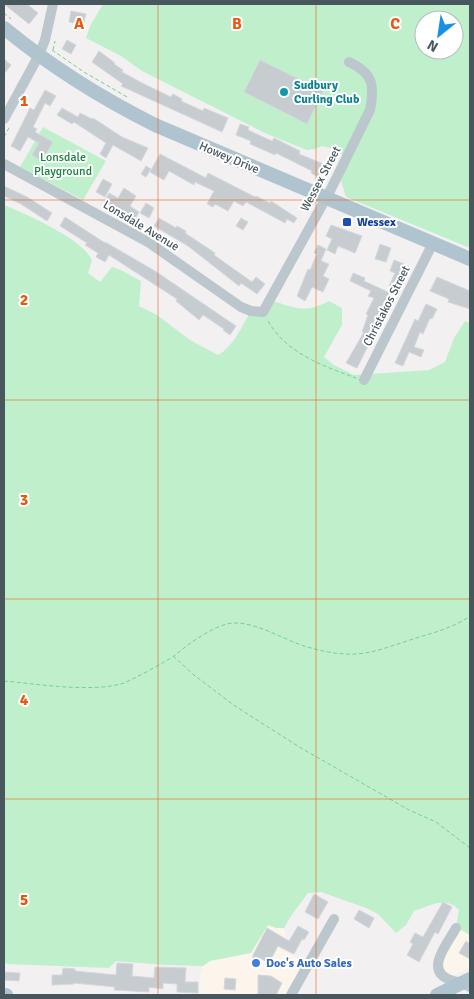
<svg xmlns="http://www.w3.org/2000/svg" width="474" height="999" font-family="Signika,sans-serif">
<rect width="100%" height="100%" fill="#f3f0f1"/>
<path fill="#fcf5eb" d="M268,925L276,928H284L286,938L280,948L308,964L290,995H199L200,975L203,966L210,961L251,953Z
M456,927L470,935V967L447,979L436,962Z"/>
<path fill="#bff0cb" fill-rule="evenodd" d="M103,4H470V248L346,197L339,174L347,157L333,149L322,146L315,149L307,150L267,134L142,71L121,56L86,38L90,26ZM424,20H454V50H424Z
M43,127L106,161L83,200L20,167Z
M4,205C26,214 83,239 92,260L88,273L100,282L112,267L121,270L141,281L139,306L157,315L190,340L218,355C233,347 242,326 251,311L263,312L270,300C296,308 304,314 329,301L342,308V325L324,357L334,365L354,375L429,370L445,362L454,338L465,321L470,323V935L456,927L459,910C446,895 429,906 414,911L406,925L396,933L378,914L366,908L321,892L308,893L291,916L284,928H276L268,925L251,953L210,961L203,966L165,965L116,961L109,968L7,964L4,962Z"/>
<path fill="#c7ccd0" stroke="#d4d8dc" d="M4,4H27L38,13L29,24Z
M71,11L86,14L83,25L69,22Z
M67,40L76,45L71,54L62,49Z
M99,51L115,63L114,64L123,70L122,72L142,83L171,97L173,94L182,99L181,101L203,111L204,108L228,118L222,132L121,86L123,84L92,62Z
M4,59L11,65L4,74Z
M260,60L323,91L307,124L244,92Z
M45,90L56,96L50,106L45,103L33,127L37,129L35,132L53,142L42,161L32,155L39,143L28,137L20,151L11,146L30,108L34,110Z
M62,108L78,117L80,113L92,119L93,118L122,137L148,148L141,161L113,145L106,158L100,154L106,143L74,122L72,124L57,115Z
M240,124L249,127L248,130L272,141L274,138L300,151L299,154L326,165L320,178L311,173L312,171L276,153L275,155L250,144L251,141L236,135Z
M160,154L206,178L208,173L255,197L256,196L270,203L271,201L297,218L294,223L287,219L285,223L246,202L243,206L234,201L228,211L215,204L213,207L207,204L214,191L195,182L194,185L169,171L164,180L150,172Z
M146,166L151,169L146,177L141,174Z
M103,179L112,184L105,197L96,192Z
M4,186L27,197L52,213L47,221L21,204L4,196Z
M124,188L136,196L130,206L139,212L134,221L104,202L109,193L118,198Z
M146,203L154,208L149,218L140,213Z
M65,217L105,243V242L155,271L236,326L230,335L223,330L224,329L203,315L199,320L176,301L177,299L109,255L105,262L96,257L98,253L85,245L87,243L60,226Z
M159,218L176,228L177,226L186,231L185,233L215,253L214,255L252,282L256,277L265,284L257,294L241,283L239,286L188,246L154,226Z
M241,218L248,222L243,230L236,226Z
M331,225L362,236L355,253L338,246L335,254L327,250L332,239L326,236Z
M380,244L391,248L386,262L375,259Z
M318,245L326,249L321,261L329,264L323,276L329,279L323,292L312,287L305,301L297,296L308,269L310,270L317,254L314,253Z
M394,260L409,266L396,289L389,286L395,273L390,271Z
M353,273L365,278L364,281L390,293L373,325L374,326L369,341L370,342L357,368L346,363L364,332H362L368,315L366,314L374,298L368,296L371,291L350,281Z
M437,277L470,291V309L448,302L449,299L430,291Z
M426,304L437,309L432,319L430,318L423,334L420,332L414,347L424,350L421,357L409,352L403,366L395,363L415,319L418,321Z
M314,894L328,902L318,919L305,912Z
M443,902L452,907L438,934L435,932L419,962L407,955L413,944L410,942L415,933L423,937Z
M359,910L374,918L369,928L354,919Z
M298,926L309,932L304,940L302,939L294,954L278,946L269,963L260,958L259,967L252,966L253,955L267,928L289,941Z
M466,941L470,944V959L459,953Z
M117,963L133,964L132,976L154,978L155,967L186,968L185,982H198V993L177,992V984L163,983V989L149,987V992L114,990L115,987L74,983V984L52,985V975H62L63,968L75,969V971L116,975Z
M4,972L20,973L19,981L4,980Z
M258,975L271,976L282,983L276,995H258Z
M225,978L236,979L235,990L224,989Z"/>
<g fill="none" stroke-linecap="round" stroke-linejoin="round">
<path stroke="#76cf96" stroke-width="1" stroke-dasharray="4 2.5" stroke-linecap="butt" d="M4,13L11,19
M52,50L84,72L127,97
M53,50L55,41
M4,137L10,126
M268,321C286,353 323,366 356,378
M173,656L194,675L235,706L301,748L409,810L436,822L470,848
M4,681C38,684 92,693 124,683C134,679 165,662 174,656C187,645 215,624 233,623C256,622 283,639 304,646C321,651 338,655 356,654C373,653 388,647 404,642C427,634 450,630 470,616"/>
<path stroke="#bcc7cd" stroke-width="10" d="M4,119L39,55L45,40L53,4
M4,164L148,242L241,307L251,311L263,312L331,189L370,110C375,85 373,73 349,62
M364,380L433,243
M456,928C448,943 425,969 448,979C455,982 463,983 470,987
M291,995L334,919"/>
<path stroke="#b0c4cf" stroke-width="14" d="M4,28C50,66 101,98 155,125L470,259
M4,995H6
M437,995L470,979"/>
</g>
<path fill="none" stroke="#e8590c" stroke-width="1" stroke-opacity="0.55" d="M158,4V995M316,4V995M4,200H470M4,400H470M4,599H470M4,799H470"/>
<circle fill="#0f9aa8" stroke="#fff" stroke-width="2" cx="284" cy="92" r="5"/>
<rect fill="#1a4fb4" stroke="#fff" stroke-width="2" x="342" y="217" width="10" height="10" rx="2.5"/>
<circle fill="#3f7fe0" stroke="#fff" stroke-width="2" cx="256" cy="963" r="5"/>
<g text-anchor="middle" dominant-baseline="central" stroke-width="4" stroke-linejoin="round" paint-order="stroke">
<g font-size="12" font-weight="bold" fill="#0d838f" stroke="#fff" text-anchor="start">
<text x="294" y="85">Sudbury<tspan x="294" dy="14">Curling Club</tspan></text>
</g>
<g font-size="12" fill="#16823c" stroke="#fff">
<text x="63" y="157">Lonsdale<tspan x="63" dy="14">Playground</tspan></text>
</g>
<g font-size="12" fill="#48575e" stroke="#fff">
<text transform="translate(229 158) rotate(23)">Howey Drive</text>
<text transform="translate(321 179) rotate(-62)">Wessex Street</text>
<text transform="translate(141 226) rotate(31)">Lonsdale Avenue</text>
<text transform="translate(387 306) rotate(-63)">Christakos Street</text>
</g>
<g font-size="12" font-weight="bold" fill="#164399" stroke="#fff" text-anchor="start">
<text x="357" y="222">Wessex</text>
</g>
<g font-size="12" font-weight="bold" fill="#366cbe" stroke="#fff" text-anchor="start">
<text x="266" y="963">Doc's Auto Sales</text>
</g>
</g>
<g font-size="16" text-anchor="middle" font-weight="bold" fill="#e8590c" stroke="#fff" stroke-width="4" stroke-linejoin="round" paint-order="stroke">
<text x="79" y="29">A</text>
<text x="237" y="29">B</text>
<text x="395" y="29">C</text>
<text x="24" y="106">1</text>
<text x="24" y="305">2</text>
<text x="24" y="505">3</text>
<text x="24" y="705">4</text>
<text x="24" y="905">5</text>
</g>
<rect width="474" height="999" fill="none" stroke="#48575e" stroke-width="10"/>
<g transform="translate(439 35) rotate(210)"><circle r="24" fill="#ffffff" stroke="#b6bcbf"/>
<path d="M0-4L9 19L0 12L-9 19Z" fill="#1791e6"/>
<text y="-8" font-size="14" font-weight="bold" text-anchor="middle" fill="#48575e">N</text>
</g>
</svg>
